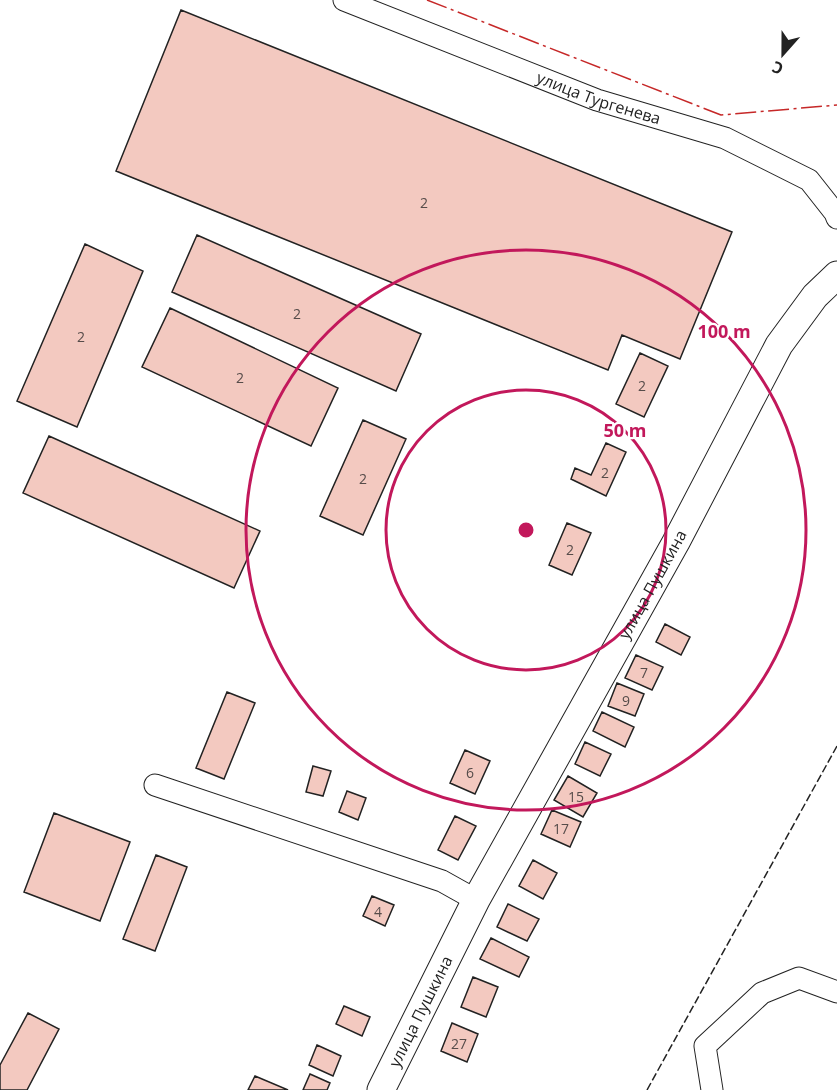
<svg xmlns="http://www.w3.org/2000/svg" width="837" height="1090" font-family="'Open Sans',sans-serif">
<rect width="100%" height="100%" fill="#fff"/>
<path fill="#f3c9c0" stroke="#222" stroke-width="1.5" d="M181,10L732,232L680,359L622,335L608,370L116,171Z
M197,235L421,334L396,391L172,292Z
M85,244L143,271L77,427L17,401Z
M170,308L338,388L311,446L142,367Z
M640,353L668,366L644,417L616,404Z
M363,420L406,439L363,535L320,516Z
M49,436L260,531L234,588L23,493Z
M606,443L626,452L606,496L571,479L575,468L591,475Z
M567,523L591,533L572,575L549,565Z
M665,624L690,637L681,655L656,642Z
M636,655L663,667L652,690L625,678Z
M617,683L644,694L635,716L608,706Z
M227,692L255,703L224,779L196,768Z
M602,712L634,727L625,747L593,731Z
M585,742L611,754L600,776L575,764Z
M465,750L490,761L475,794L450,783Z
M313,766L331,771L323,796L306,792Z
M568,776L597,793L583,817L554,800Z
M347,791L366,798L358,820L339,812Z
M552,810L581,822L570,847L541,834Z
M54,813L130,842L100,921L24,892Z
M455,816L476,826L458,860L438,850Z
M156,855L187,867L155,951L123,939Z
M533,860L557,873L543,899L519,886Z
M372,896L394,905L385,926L363,916Z
M508,904L539,919L527,941L497,927Z
M491,938L529,957L519,977L480,959Z
M473,977L498,987L486,1017L461,1007Z
M344,1006L370,1017L362,1036L336,1024Z
M28,1013L59,1029L27,1090H0V1065Z
M452,1023L478,1034L467,1062L441,1051Z
M317,1045L341,1056L333,1076L309,1065Z
M310,1074L330,1083L327,1090H303Z
M255,1076L288,1090H248Z"/>
<g fill="none" stroke-linecap="round" stroke-linejoin="round">
<defs>
<g id="minor">
<path id="s1" d="M344,0L597,100L725,138L809,180L835,213L837,218"/>
<path d="M155,785L442,881L476,900"/>
<path d="M712,1090L705,1046L762,993L799,978L837,992"/>
</g>
<g id="major">
<path id="s2" d="M381,1090L476,900L676,542L779,345L815,296L837,275"/>
</g>
</defs>
<use href="#minor" stroke="#222" stroke-width="23"/>
<use href="#major" stroke="#222" stroke-width="29"/>
<use href="#minor" stroke="#fff" stroke-width="21"/>
<use href="#major" stroke="#fff" stroke-width="27"/>
<path stroke="#222" stroke-width="1.5" stroke-dasharray="8 3" stroke-linecap="butt" d="M647,1090L837,746"/>
<path stroke="#c62828" stroke-width="1.5" stroke-dasharray="21 4.5 3 4.5" stroke-linecap="butt" d="M427,0L721,115L837,105"/>
</g>
<g fill="none" stroke="#c2185b" stroke-width="3">
<circle cx="526" cy="530" r="140"/>
<circle cx="526" cy="530" r="280"/>
</g>
<g text-anchor="middle" dominant-baseline="central" stroke-width="4.5" stroke-linejoin="round" paint-order="stroke">
<g font-size="14" fill="#564c4a">
<text x="424" y="202">2</text>
<text x="297" y="313">2</text>
<text x="81" y="336">2</text>
<text x="240" y="377">2</text>
<text x="642" y="385">2</text>
<text x="605" y="472">2</text>
<text x="363" y="478">2</text>
<text x="570" y="549">2</text>
<text x="644" y="672">7</text>
<text x="626" y="700">9</text>
<text x="470" y="772">6</text>
<text x="576" y="796">15</text>
<text x="561" y="828">17</text>
<text x="378" y="911">4</text>
<text x="459" y="1043">27</text>
</g>
<g font-size="16" fill="#222" stroke="#fff">
<text stroke="none"><textPath href="#s1" startOffset="273">улица Тургенева</textPath></text>
<text stroke="none"><textPath href="#s2" startOffset="574">улица Пушкина</textPath></text>
<text stroke="none"><textPath href="#s2" startOffset="88">улица Пушкина</textPath></text>
</g>
</g>
<circle cx="526" cy="530" r="9" fill="#c2185b" stroke="#fff" stroke-width="3"/>
<g font-size="18" text-anchor="middle" font-weight="bold" fill="#c2185b" stroke="#fff" stroke-width="4.5" stroke-linejoin="round" paint-order="stroke">
<text x="724" y="338">100 m</text>
<text x="625" y="437">50 m</text>
</g>
<g transform="translate(783 54) rotate(201)" stroke="#ffffff" stroke-width="4.5" paint-order="stroke">
<path d="M0-4.5L10 22L0 15L-10 22Z" fill="#222222"/>
<text y="-9" font-size="16" font-weight="bold" text-anchor="middle" fill="#222222">С</text>
</g>
</svg>
